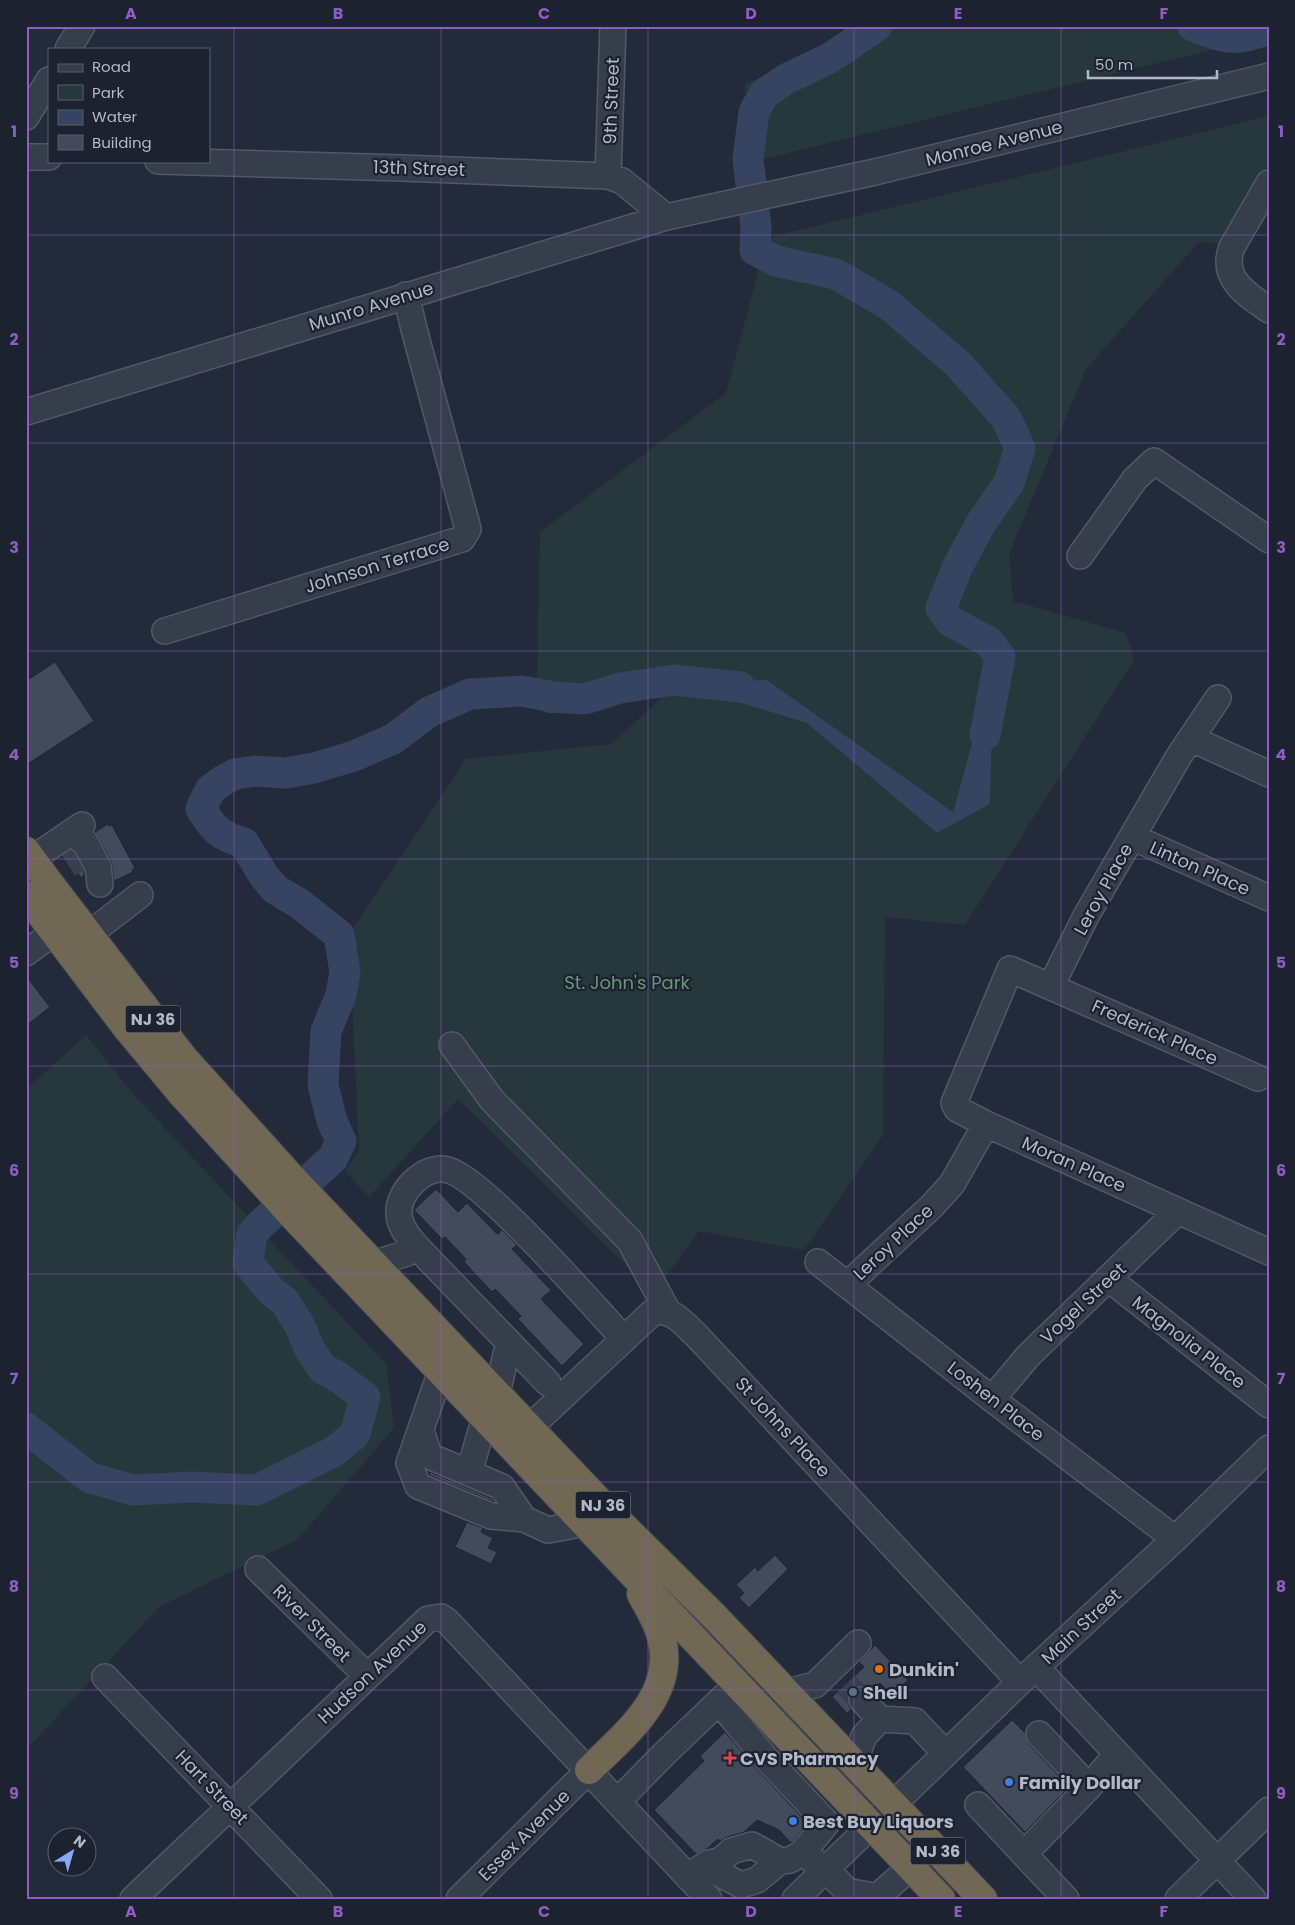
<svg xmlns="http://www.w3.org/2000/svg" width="1295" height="1925" font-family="Poppins,sans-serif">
<rect width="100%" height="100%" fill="#232b3a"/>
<path fill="#26383c" d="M850,26H1269V36L751,162L745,84L851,38Z
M1269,116V184L1235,243L1199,242L1086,369L1009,554L1013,601L1126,633L1134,660L965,925L885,917L883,1135L804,1250L699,1231L654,1293L458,1099L369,1197L345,1171L359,1150L349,934L466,759L611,744L667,693L715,695L808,723L937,833L990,804L994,665L953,812L767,680L537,687L540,532L726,393L760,265L758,240Z
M86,1035L133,1094L386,1364L394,1428L298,1539L159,1607L26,1750V1090Z"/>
<path fill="#364461" d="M994,663L990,804L937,833L807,723L715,695L643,692L571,712L549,713L532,708L529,695L537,687L767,680L953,812Z"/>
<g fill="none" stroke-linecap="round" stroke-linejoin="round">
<path stroke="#364461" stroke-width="31" d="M877,26L830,58L786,79L764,94L754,112L748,159L756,227L755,250L776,261L836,274L889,305L958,364L1006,418L1020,448L1009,483L981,523L958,566L941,608L950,621L989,642L1000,657L985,735
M1193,26C1226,39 1235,42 1269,29
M26,1428L90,1478L134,1490L192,1487L257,1490L335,1451L355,1434L365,1397L338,1377L323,1369L310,1350L300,1326L285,1302L271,1291L248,1263L252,1234L260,1225L333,1158L341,1141L332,1121L323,1085L326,1031L341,995L345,972L339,935L300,904L275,889L264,876L244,843C219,835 215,831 201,809L210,790L222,781L235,774L255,771L286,773L314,768L354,756L393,739L429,712L470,694L522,691L554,697L585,699L620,688L674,680L740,687"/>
</g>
<path fill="#424a5c" stroke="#1e2431" d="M55,662L94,721L26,765V681Z
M108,824L109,826L112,825L135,868L132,870L133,872L114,881L111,861L95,832Z
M71,850L74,852L84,871V875L81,878L65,854Z
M26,976L50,1007L26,1026Z
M436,1189L458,1212L467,1203L496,1233L498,1234L502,1230L517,1245L512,1249L551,1290L541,1299L584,1344L562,1366L518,1319L521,1316L495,1289L492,1292L464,1262L466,1259L445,1237L442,1239L414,1210Z
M430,1472L493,1499L494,1502L429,1475Z
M467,1522L483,1528L481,1532L493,1538L488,1548L497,1552L491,1564L455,1547Z
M775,1555L788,1569L749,1608L739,1598L744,1593L736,1585L755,1567L758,1571Z
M875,1645L908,1680L892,1696L880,1683L872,1690L866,1686H859L853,1689L848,1696V1703L851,1710L847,1713L832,1697L864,1667L859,1662Z
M1012,1720L1025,1733L1029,1744L1069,1787L1025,1832L963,1767Z
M725,1732L754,1766L808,1824L793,1842L791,1843L779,1830L757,1820L744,1832L727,1837L720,1841L718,1839L708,1848L696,1854L654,1810L704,1761L700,1756Z"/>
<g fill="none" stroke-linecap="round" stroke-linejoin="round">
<path stroke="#38404f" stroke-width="25" stroke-dasharray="25 12" stroke-linecap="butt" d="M72,848L88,873
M846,1684L862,1700"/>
<defs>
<path id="minor" d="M68,49L82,26
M26,117L49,80
M26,157H49
M158,161L402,168L608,176L622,181L666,217
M608,176L613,26
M1269,183L1232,247C1220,278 1246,294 1269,310
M26,412L666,217L875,172L1269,76
M1080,556L1135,479L1154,461L1269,540
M165,631L462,539L468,529L414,329L406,295
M1192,739L1269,774
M70,833L85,842L98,867L100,884
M1132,837L1269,898
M32,859L82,825
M88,935L140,895
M26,953L53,933
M1051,986L1086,916L1179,756L1218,698
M452,1045L492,1100L630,1241L668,1312
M1258,1078L1010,969L954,1103L957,1109L986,1124L1269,1252
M818,1262L992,1399L1175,1539
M373,1264L407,1253L416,1246
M1109,1279L1269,1405
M847,1285L932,1206L952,1184L986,1124
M441,1371L409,1463L418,1486L491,1516L524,1519L548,1530L586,1523
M548,1383L416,1246C408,1236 399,1226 399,1213C398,1193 421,1168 443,1169C476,1170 596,1309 624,1339
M497,1394L506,1354L513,1347
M992,1399L1028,1356L1178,1211
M529,1428L653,1312C672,1308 683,1323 696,1335L1020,1682
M421,1430L429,1456L502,1487L524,1519
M469,1473L485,1417
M258,1569L367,1676
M1036,1667L1253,1899
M105,1677L319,1899
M786,1692L815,1685L858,1643
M862,1700L880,1719L915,1721L945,1753
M1039,1734L1089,1787
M854,1763L864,1736L880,1719
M618,1801L663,1755L730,1691
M978,1805L1066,1899
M1024,1854L1089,1787L1117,1754
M812,1860L826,1869L847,1891L877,1897L911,1867
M708,1863L720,1861L731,1851L752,1845L780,1861
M688,1877L708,1863L720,1874L741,1885L757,1880L780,1861L790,1860L802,1853L827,1823L764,1756L719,1702
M133,1899L428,1619L441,1617L447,1621L709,1899
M459,1899L589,1770
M795,1899L1020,1682L1175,1539L1269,1448
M1178,1899L1269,1810"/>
<path id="highway" d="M26,851L47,880L182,1056L292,1178L614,1517L715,1617L983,1899
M26,895L126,1027L181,1093L292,1215L941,1899
M589,1770C625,1734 678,1694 661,1636C657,1621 649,1608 641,1594"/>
</defs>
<use href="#minor" stroke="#525865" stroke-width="28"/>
<use href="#highway" stroke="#424855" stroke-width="30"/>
<use href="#minor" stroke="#363d4b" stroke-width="25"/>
<use href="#highway" stroke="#706854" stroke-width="28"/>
</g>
<path fill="none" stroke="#8e5dc1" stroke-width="1" stroke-opacity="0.55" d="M234,26V1899M441,26V1899M648,26V1899M854,26V1899M1061,26V1899M26,235H1269M26,443H1269M26,651H1269M26,859H1269M26,1066H1269M26,1274H1269M26,1482H1269M26,1690H1269"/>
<circle fill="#e8710a" stroke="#1c222f" stroke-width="2" cx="879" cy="1669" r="5"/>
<circle fill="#5c6f8a" stroke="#1c222f" stroke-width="2" cx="853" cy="1692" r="5"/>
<path fill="#e0444e" stroke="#1c222f" stroke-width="2" d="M727.5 1750.5h5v5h5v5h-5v5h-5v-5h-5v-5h5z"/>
<g fill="#3f7fe0" stroke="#1c222f" stroke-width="2">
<circle cx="1009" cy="1782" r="5"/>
<circle cx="793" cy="1821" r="5"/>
</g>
<g text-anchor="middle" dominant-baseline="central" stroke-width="4.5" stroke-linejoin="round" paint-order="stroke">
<g fill="#1c222f" stroke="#858b99" stroke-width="1">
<rect x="125.5" y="1005.5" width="55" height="27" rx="4"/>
<rect x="575.5" y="1491.5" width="55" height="27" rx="4"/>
<rect x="910.5" y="1837.5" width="55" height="27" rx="4"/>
</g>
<g font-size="16" font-weight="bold" fill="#b2b8c6">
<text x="153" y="1019">NJ 36</text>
<text x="603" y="1505">NJ 36</text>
<text x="938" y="1851">NJ 36</text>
</g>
<g font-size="18" fill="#b2b8c6" stroke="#1c222f">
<text transform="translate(611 101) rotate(-88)">9th Street</text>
<text transform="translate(994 143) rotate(-14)">Monroe Avenue</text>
<text transform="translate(419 168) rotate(2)">13th Street</text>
<text transform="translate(371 306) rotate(-17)">Munro Avenue</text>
<text transform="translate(377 565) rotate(-17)">Johnson Terrace</text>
<text transform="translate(1200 868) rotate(24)">Linton Place</text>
<text transform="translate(1103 889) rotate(-61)">Leroy Place</text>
<text transform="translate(1155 1032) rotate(24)">Frederick Place</text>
<text transform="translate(1074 1164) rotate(24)">Moran Place</text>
<text transform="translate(893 1242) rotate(-43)">Leroy Place</text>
<text transform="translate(1083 1303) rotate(-43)">Vogel Street</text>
<text transform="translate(1189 1342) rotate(38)">Magnolia Place</text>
<text transform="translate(996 1401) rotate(38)">Loshen Place</text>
<text transform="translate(783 1427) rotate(47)">St Johns Place</text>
<text transform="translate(312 1623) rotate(45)">River Street</text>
<text transform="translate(1081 1626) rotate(-43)">Main Street</text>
<text transform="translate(372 1672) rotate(-43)">Hudson Avenue</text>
<text transform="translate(212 1787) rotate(46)">Hart Street</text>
<text transform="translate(524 1835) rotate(-45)">Essex Avenue</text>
</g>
<g font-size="18" fill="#699778" stroke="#1c222f">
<text x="627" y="982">St. John's Park</text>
</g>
<g font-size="18" font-weight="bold" fill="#b2b8c6" stroke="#1c222f" text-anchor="start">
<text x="889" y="1669">Dunkin'</text>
<text x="863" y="1692">Shell</text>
<text x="740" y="1758">CVS Pharmacy</text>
<text x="1019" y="1782">Family Dollar</text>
<text x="803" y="1821">Best Buy Liquors</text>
</g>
</g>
<rect width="1295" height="1925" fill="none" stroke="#1c222f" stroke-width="55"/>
<rect x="48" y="48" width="162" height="115" fill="#1c222f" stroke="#585e6b"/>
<rect x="58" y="64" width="25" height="8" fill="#363d4b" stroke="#585e6b"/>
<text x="92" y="72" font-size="15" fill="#b2b8c6">Road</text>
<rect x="58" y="85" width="25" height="15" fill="#26383c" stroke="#585e6b"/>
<text x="92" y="98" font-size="15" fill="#b2b8c6">Park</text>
<rect x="58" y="110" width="25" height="15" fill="#364461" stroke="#585e6b"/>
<text x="92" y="122" font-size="15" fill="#b2b8c6">Water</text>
<rect x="58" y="135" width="25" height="15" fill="#424a5c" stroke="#585e6b"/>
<text x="92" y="148" font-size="15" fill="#b2b8c6">Building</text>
<g transform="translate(72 1852) rotate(37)"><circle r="24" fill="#1c222f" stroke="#585e6b"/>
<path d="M0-4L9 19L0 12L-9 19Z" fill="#88a8f5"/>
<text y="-8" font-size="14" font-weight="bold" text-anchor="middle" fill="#b2b8c6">N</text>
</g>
<path d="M1088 70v8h129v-8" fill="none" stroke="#b2b8c6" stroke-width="2.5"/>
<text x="1095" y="70" font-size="15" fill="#b2b8c6" stroke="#1c222f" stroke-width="4" paint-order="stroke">50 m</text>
<rect x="28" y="28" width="1240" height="1870" fill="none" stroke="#8e5dc1" stroke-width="2"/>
<g font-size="16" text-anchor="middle" font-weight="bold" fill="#8e5dc1">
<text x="131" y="19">A</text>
<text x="338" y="19">B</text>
<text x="544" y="19">C</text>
<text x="751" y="19">D</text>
<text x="958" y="19">E</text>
<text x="1164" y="19">F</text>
<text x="14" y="137">1</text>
<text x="1281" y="137">1</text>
<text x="14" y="345">2</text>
<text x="1281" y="345">2</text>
<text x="14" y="553">3</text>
<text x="1281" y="553">3</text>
<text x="14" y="760">4</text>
<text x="1281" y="760">4</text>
<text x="14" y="968">5</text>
<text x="1281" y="968">5</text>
<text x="14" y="1176">6</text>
<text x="1281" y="1176">6</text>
<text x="14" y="1384">7</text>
<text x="1281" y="1384">7</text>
<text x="14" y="1592">8</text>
<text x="1281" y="1592">8</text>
<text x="14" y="1799">9</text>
<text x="1281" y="1799">9</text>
<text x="131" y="1917">A</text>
<text x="338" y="1917">B</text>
<text x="544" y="1917">C</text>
<text x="751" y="1917">D</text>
<text x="958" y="1917">E</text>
<text x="1164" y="1917">F</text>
</g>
</svg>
